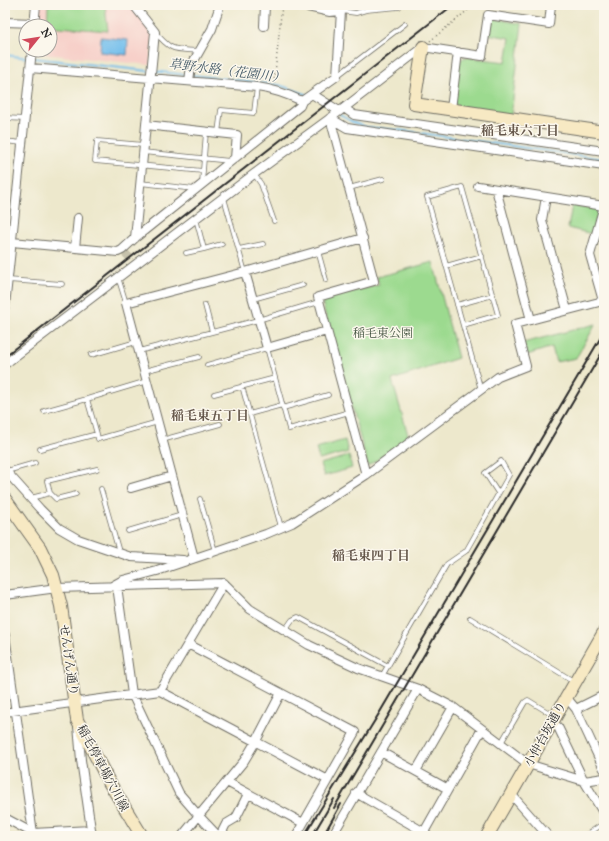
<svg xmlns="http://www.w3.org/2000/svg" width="609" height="841" font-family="'IM FELL Great Primer','Noto Serif JP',serif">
<rect width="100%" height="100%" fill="#fbf7ec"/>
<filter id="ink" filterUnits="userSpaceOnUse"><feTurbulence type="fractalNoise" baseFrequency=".025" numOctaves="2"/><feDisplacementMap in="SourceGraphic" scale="8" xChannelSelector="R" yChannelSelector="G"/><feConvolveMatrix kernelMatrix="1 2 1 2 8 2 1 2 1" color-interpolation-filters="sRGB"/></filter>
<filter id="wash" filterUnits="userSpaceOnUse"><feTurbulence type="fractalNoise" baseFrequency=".012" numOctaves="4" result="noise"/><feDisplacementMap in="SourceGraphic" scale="16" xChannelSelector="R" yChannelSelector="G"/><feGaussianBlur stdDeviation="0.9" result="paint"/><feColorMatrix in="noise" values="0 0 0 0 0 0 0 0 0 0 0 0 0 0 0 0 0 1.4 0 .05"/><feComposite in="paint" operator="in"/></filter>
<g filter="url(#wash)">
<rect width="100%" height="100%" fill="#ede8cc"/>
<path fill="#f7d0c9" d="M38,5H134L153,36L150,65L33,53V50H50V26H36Z"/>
<path fill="#9cda8f" stroke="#64825d" d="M48,5H105L108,31L47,26Z
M492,18L522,24L511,116L457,106L454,103L460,60L465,57L506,62L510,38L488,34Z
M572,205L597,209L598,212L592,234L568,228Z
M433,262L458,358L392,380L409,438L368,466L321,299L379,285L377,277Z
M596,324L576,358L556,362L552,347L527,355L523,343Z
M345,440L348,452L319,460L316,448Z
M349,456L352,468L324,476L320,464Z"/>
<path fill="#72beec" stroke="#4e748c" d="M101,37L128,40L127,55L100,52Z"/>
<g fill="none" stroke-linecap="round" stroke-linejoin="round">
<path stroke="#72beec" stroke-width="2" d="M5,55L29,58
M33,58L148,71
M152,71L188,75
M192,75L279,85L308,95
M340,115L352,122L366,127L406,131L604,159"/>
</g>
</g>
<g filter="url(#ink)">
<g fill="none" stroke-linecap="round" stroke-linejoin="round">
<path stroke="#c6c2ac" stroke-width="8" stroke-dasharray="8 4" stroke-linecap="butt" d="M124,252L131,259"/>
<defs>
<path id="lane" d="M341,11L356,13L366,10L399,7V5
M155,32C172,52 174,49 199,51
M337,76L405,24
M5,118L25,119
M218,133L221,110L254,113L257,87
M5,141L22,143
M144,145L97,141L95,161L203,171
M143,152L230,161
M254,174L261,184L274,221
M140,183L195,189
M202,183L206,132
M349,188L383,179
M224,198L245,272
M196,219L204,249L222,244
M239,249L263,244
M318,251L326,280
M186,253L204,249
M446,266L482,256
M118,277L126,303
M8,280L62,284
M253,299L303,285
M205,305L212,332
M457,305L493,295
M463,325L498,315L462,187L427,197L481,390
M139,351L258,320L319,302
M91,355L136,342
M207,365L267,348L289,429L349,412
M144,371L199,357
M242,386L281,527
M214,394L275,378
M87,399L147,381
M283,408L328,395
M44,411L87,399L97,434
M249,414L282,405
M162,440L220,424
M40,449L97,434L98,439L158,422
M7,471L35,463
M101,489L119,552
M50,493L56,499L76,494
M31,498L50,493L47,481L97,469
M200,499L215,551
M128,531L182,515
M470,618L575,682
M285,630L292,620L298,617L388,666
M382,676L447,564L466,551L509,475L501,461L485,473L498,493
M501,743L525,702L528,700L554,716
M585,836L604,823"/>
<path id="street" d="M299,5L330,12L341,11
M5,22L34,23
M34,26L36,5
M264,26L265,5
M30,68L257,87C273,89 287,94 302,101L337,76L341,11L340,5
M189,81L191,66L212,29L220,5
M312,94L339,111
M344,108L354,115L604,151
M451,109L458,52
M330,118L374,281L318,297L366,475
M330,118L347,128L604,166
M146,125L237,135L235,158
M478,186L604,206
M496,189L531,320
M546,197L542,220L567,310
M604,206L590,255L603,301L604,299
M135,238L155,32L136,8V5
M12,242L118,252L122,250L135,238L300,106L302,101
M75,248L78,218
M245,272L267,348L327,331
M5,306L32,50
M5,364L254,174L344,108L423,47L482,56L488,15L549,24L551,5
M5,470L40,509L59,528L78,539L131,557L183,560
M131,488L172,476
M194,558L126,303L245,272L363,238
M112,586L123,580L157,571L266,534L292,523L366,475L498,377L526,366L515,324L603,301
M117,586L132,694L179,793L199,816L218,836
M5,595L57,588L224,583L250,609L309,645L358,668L418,689L453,707L528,764L584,781L604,778
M5,635L33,833L31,836
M188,644L355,732L296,836
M160,691L224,583
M566,697L576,709L604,695
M576,709L604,769
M5,712L160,691L328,780
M551,723L558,727L584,781L604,814
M78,726L81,760L92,836
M381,752L448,789
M416,771L453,707
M227,782L303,823
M356,793L424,832L427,835
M511,794L548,836
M5,818L33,833L91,830
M424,832L482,729
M182,836L244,761L256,741L281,693
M220,836L226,824L236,818L248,794
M332,836L418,689"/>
<path id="secondary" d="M423,47L414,104L604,132
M5,499L40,548L53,575L61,606L77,720L109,782L142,836
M487,836L604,632"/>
</defs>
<use href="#lane" stroke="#6f6d63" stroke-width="5.5"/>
<use href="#street" stroke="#6f6d63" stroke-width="10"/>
<use href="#secondary" stroke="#6f6d63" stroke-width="14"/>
<path stroke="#6f6d63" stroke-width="1.5" stroke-dasharray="1 3" stroke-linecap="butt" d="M430,41L474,5
M274,83L282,5"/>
<use href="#lane" stroke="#fff" stroke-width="4"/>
<use href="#street" stroke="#fff" stroke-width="8"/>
<use href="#secondary" stroke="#f7e9c3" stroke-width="12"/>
<path stroke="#2b2b2b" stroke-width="2" d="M5,356L453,5
M334,808L604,349
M304,836L380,712L604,332
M312,836L334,799
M323,836L341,804"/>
</g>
</g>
<g text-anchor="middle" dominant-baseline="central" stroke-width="3" stroke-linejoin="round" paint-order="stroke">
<g font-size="12" fill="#475744" stroke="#fbf7ec">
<text x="383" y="333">稲毛東公園</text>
</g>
<g font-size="12" fill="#2b2b2b" stroke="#fbf7ec">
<text transform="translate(69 660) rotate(82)">せんげん通り</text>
<text transform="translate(545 734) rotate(-61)">小仲台坂通り</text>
<text transform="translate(103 768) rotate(62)">稲毛停車場穴川線</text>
</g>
<g font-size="13" font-style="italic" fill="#405765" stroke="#fbf7ec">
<text transform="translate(227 71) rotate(7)">草野水路（花園川）</text>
</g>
<g font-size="13" font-weight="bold" fill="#66584c" stroke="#fbf7ec">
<text x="520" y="131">稲毛東六丁目</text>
<text x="210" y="416">稲毛東五丁目</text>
<text x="371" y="556">稲毛東四丁目</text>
</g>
</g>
<rect width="609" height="841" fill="none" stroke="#fbf7ec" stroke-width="20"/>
<g transform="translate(38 38) rotate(60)"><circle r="19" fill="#fbf7ec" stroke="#a8a59f"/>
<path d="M0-3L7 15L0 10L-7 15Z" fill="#d1495b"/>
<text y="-6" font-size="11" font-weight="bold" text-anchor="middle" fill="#2b2b2b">N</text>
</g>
</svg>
